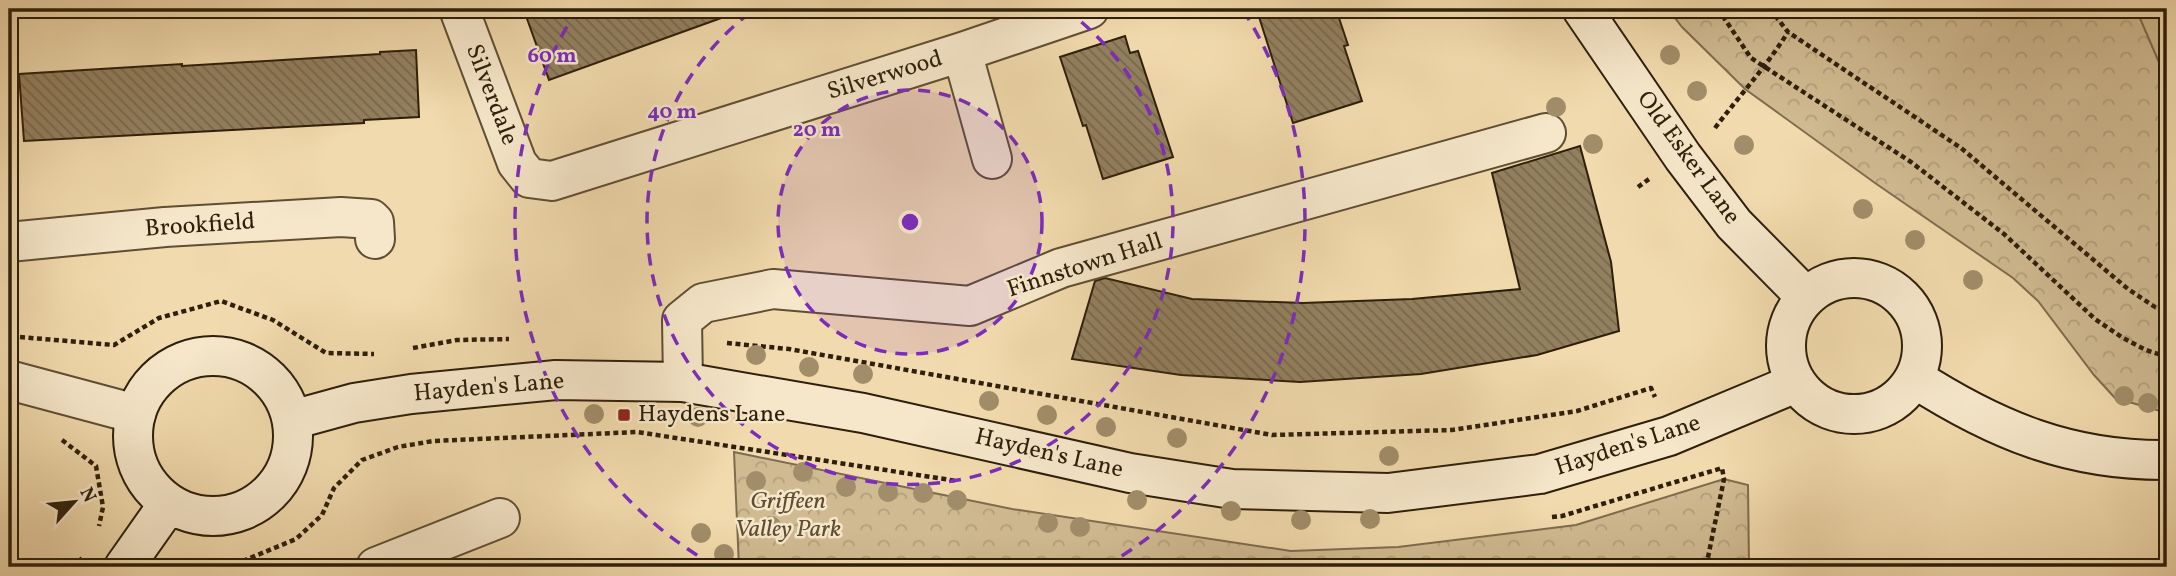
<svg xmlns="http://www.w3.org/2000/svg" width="2176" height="576" font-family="Vollkorn,serif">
<defs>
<pattern id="park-crowns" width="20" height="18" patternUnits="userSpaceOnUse" patternTransform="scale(1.75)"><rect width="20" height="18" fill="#d0ba91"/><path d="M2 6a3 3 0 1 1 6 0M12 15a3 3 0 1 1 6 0" fill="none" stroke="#b39f7c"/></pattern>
<pattern id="building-back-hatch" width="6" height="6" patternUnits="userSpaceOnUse" patternTransform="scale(1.75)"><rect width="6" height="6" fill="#93805f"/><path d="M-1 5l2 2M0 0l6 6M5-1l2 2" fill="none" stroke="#78684d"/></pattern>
</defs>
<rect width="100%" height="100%" fill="#f1daad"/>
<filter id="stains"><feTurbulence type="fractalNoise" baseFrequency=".00286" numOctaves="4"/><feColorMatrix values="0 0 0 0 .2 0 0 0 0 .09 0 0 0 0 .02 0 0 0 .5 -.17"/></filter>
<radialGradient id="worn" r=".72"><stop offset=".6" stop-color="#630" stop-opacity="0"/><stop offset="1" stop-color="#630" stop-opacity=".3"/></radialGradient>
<path fill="url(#park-crowns)" stroke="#7f6c4e" stroke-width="2" d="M1668,9H2167V413L2115,398L2094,375L2038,301L2013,278L1875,183L1745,89L1682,27Z
M734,452L1012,509L1291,551L1398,547L1576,525L1724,479L1748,485L1749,567H739Z"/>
<path fill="#d0ba91" stroke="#7f6c4e" stroke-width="2" d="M2136,9H2167V81Z"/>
<path fill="url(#building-back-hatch)" stroke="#2e1f0a" stroke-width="2" d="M547,9H734L735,13L549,80L526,16Z
M1283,9H1336L1348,45L1344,46L1362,101L1293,123L1259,17Z
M1125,36L1130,53L1138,51L1173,157L1103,179L1086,125L1083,126L1060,57Z
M416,50L419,117L364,120V123L24,141L19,74L182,64V66L380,54V52Z
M1580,146L1611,262L1619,331L1537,355L1421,374L1300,382L1181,375L1072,359L1095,281L1105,278L1192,299L1303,303L1412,299L1520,289L1492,173Z"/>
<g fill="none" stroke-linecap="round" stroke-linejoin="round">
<defs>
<path id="street" d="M459,9L517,163L529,178L552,181L962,52L1089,9
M962,52L992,159
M9,242L165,227L341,217L371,219L374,222L375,239
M9,380L136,414
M683,382L682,320L703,303L773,289L970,306L1061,268L1546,133
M376,567L500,518"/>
<path id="secondary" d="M1582,9L1683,157L1734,224L1806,297
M1786 346a68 68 0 1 1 136 0a68 68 0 1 1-136 0Z
M133 436a80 80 0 1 1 160 0a80 80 0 1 1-160 0Z
M1914,378C1995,430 2070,461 2167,460
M292,420L354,403L411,394L556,380L683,382L863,413L1130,473L1232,489L1388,493L1540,474L1669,436L1796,383
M124,567L169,503"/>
</defs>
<use href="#street" stroke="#5f4e33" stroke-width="42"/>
<use href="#secondary" stroke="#2e1f0a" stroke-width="42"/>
<path stroke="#2e1f0a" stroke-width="4.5" stroke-dasharray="5 3.5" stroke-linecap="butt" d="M1718,9L1751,58L1911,162L2004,234L2095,319L2123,338L2146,350L2167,357
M1770,9L1788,32L1961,148L2128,289L2155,307L2167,312
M1715,128C1740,95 1766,67 1788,32
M1638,187L1649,179
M20,337L114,345L159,318L221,301L273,320L326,353L374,354
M727,343L789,349L1272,435L1452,430L1577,411L1651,388L1655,397
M413,348L457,340L509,339
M62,440L96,466L103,507L99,526
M1552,517L1562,516L1722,468L1724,479L1706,567
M75,567L82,558
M218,567L238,563L296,539L322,515L334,488L362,460L398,447L433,441L637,432L957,481"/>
<use href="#street" stroke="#f6e7ca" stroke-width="38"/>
<use href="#secondary" stroke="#f6e7ca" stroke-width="38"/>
</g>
<g fill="#a18d69">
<circle cx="1670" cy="55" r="10"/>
<circle cx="1697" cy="91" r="10"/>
<circle cx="1556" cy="107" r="10"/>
<circle cx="1593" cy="144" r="10"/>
<circle cx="1744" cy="145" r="10"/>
<circle cx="1863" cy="209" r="10"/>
<circle cx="1915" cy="240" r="10"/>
<circle cx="1973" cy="280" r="10"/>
<circle cx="756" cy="355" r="10"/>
<circle cx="809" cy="367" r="10"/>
<circle cx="863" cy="374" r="10"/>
<circle cx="2124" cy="396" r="10"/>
<circle cx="989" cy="401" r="10"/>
<circle cx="2148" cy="403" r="10"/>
<circle cx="594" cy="414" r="10"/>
<circle cx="1047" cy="415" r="10"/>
<circle cx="698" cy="417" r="10"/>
<circle cx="1106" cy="427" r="10"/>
<circle cx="1177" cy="438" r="10"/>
<circle cx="1389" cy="456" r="10"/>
<circle cx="803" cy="472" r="10"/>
<circle cx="756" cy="481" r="10"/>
<circle cx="846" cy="487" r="10"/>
<circle cx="888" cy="492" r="10"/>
<circle cx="923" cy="493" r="10"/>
<circle cx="957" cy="500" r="10"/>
<circle cx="1137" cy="500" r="10"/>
<circle cx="1231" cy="511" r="10"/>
<circle cx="1370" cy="519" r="10"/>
<circle cx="1301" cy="520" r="10"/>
<circle cx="1048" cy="523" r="10"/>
<circle cx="771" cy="526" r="10"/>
<circle cx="1080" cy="527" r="10"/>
<circle cx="701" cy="533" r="10"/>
<circle cx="724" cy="554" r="10"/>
</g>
<circle cx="910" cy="222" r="132" fill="#7b2cbf" fill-opacity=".12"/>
<g fill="none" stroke="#7b2cbf" stroke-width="3.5" stroke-dasharray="12 9">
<circle cx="910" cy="222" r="132"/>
<path d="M1065 9A263 263 0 1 1 755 9"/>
<path d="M715 566A395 395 0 0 1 577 10M1243 10A395 395 0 0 1 1105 566"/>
</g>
<rect fill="#8f2418" stroke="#f6e7ca" stroke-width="2.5" x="617" y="408" width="14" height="14" rx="3.5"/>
<g text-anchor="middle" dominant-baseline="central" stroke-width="5" stroke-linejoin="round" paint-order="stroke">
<g font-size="24" fill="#2e1f0a" stroke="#f6e7ca">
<text transform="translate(885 76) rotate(-17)">Silverwood</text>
<text transform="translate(491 95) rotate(69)">Silverdale</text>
<text transform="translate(1688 158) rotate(54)">Old Esker Lane</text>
<text transform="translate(200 226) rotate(-4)">Brookfield</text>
<text transform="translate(1085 266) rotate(-18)">Finnstown Hall</text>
<text transform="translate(489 388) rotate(-5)">Hayden's Lane</text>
<text transform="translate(1628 446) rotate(-18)">Hayden's Lane</text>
<text transform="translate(1049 454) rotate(13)">Hayden's Lane</text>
</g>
<g font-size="24" fill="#2e1f0a" stroke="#f6e7ca" text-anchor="start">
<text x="638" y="415">Haydens Lane</text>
</g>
<g font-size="24" font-style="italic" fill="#5f4e32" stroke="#f6e7ca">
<text x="788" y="502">Griffeen<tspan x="788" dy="28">Valley Park</tspan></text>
</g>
</g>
<circle cx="910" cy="222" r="10" fill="#7b2cbf" stroke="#f6e7ca" stroke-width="3.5"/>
<g font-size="21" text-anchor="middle" font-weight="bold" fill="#7b2cbf" stroke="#f6e7ca" stroke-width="5" stroke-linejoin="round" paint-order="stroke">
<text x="552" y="62">60 m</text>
<text x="672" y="118">40 m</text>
<text x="817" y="136">20 m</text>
</g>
<rect width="2176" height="576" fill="none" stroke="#f1daad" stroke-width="35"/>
<rect x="10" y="10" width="2155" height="555" fill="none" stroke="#2e1f0a" stroke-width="3.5"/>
<rect x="18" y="18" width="2141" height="541" fill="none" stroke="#2e1f0a" stroke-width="2"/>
<g transform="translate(74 502) rotate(63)" stroke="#f6e7ca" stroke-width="5" paint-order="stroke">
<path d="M0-5L12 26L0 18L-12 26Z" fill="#2e1f0a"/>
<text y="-10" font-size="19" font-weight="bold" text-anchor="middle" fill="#2e1f0a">N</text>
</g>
<rect width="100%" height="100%" filter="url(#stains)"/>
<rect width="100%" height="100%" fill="url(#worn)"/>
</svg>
